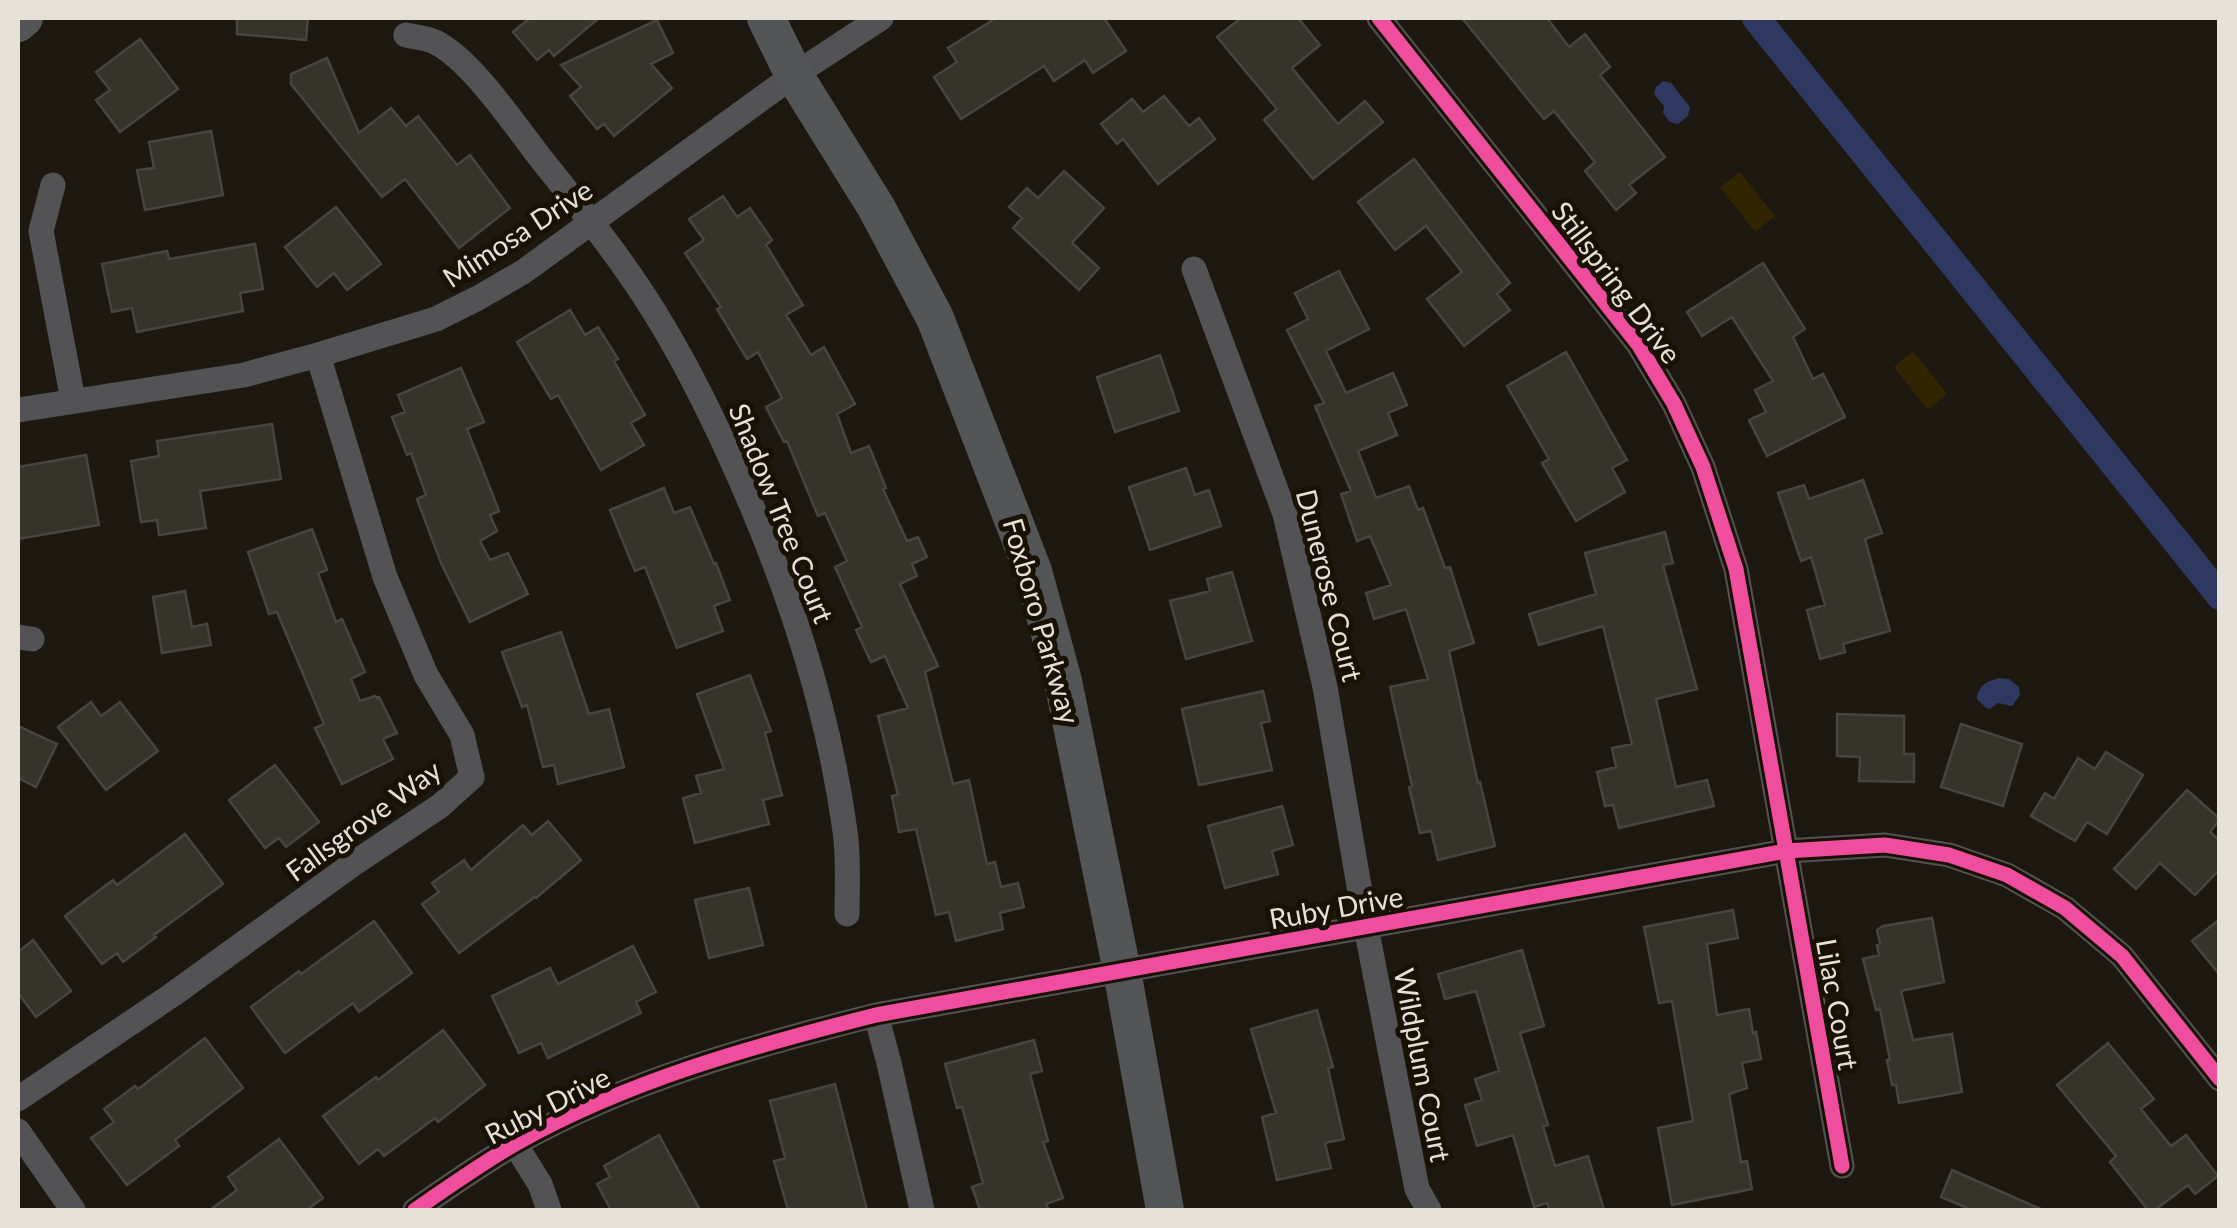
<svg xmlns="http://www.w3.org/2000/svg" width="2237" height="1228" font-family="Lato,sans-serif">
<rect width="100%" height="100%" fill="#1d1910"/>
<path fill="#332402" d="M1740,172L1775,216L1755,232L1720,187Z
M1913,351L1947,394L1928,410L1894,367Z"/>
<path fill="#2f3860" d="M1663,81L1671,83L1690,107L1688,116L1678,124L1670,122L1663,113L1664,106L1654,94L1656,87Z
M2000,678L2009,679L2019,687L2020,695L2012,706L1998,703L1990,709L1986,708L1977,699C1977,687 1988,680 2000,678Z"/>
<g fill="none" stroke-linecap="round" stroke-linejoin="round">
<path stroke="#2f3860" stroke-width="28" d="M1756,18L2220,596"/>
</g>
<path fill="#36332b" stroke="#48453e" stroke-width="2.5" d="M237,18H308L306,40L237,34Z
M530,18H599L554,56L549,50L537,60L513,32Z
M996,18H1104L1126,51L1093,73L1085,60L1054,81L1044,66L961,119L934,77L957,62L948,48Z
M1241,18H1298L1320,45L1292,68L1338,124L1365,101L1383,122L1313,179L1264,120L1277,109L1217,37Z
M1462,18H1547L1569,47L1585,34L1610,67L1600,75L1665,157L1629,185L1636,193L1616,210L1585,171L1595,162L1554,111L1544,119Z
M657,20L673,53L651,64L672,88L614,136L604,124L597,129L570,96L581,87L561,65Z
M140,39L178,89L120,132L96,100L110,90L96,72Z
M327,58L359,133L391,108L406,126L418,116L457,165L470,155L510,208L459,248L405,179L382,197L291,84V74Z
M1164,96L1189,126L1199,118L1215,139L1158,184L1123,139L1117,144L1101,124L1132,99L1143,112Z
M211,131L223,195L145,210L137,170L154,168L149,142Z
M1414,159L1510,283L1497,294L1510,310L1464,346L1427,299L1462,272L1426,226L1395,250L1358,202Z
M1064,171L1104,208L1072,243L1099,268L1079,290L1013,228L1022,218L1009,207L1027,188L1038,198Z
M723,196L737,217L750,208L772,240L766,245L803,305L786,315L811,355L824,347L855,404L837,414L851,453L869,446L886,488L883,489L907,541L918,537L927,557L912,564L917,576L900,584L938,666L925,672L953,784L969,780L987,864L995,862L1001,887L1018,883L1024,907L1000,913L1003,929L956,941L949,912L936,915L916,829L899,832L892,796L898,795L878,716L908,708L885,656L871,662L856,630L862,627L835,567L847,561L825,513L818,516L787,441L784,442L766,407L782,398L758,352L747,359L717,309L721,307L685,253L704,240L689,219Z
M336,207L381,264L347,290L334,273L317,287L285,247Z
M255,244L263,289L240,293L243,311L137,332L132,308L112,312L102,264L167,251L169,259Z
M1763,263L1805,329L1793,337L1813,379L1823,374L1845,417L1767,456L1749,420L1766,412L1755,390L1773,381L1732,317L1702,336L1687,312Z
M1339,271L1369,329L1326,351L1346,393L1393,373L1407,405L1388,413L1397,435L1358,451L1376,498L1409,486L1418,510L1423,508L1445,568L1450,567L1474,643L1449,651L1478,783L1480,782L1495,846L1438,860L1431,831L1420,833L1409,787L1412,786L1390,687L1428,679L1406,609L1374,619L1366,593L1391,585L1370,536L1357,541L1341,494L1351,491L1315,406L1324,403L1287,330L1308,319L1295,293Z
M570,310L585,335L598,327L618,359L614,361L645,415L631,423L644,445L601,470L558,395L551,399L517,342Z
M1566,352L1627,460L1612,468L1625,492L1576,521L1542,463L1549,459L1507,386Z
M1160,355L1179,411L1115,432L1097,377Z
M461,368L484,422L467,429L499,511L490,515L497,531L480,541L490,560L508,553L528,594L470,622L441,563L417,499L426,495L411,453L407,455L392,417L405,412L398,395Z
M272,424L281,479L200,491L206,528L159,535L157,520L141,522L131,461L159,456L157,441Z
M86,455L99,525L18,539V467Z
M1186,468L1195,495L1209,490L1221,526L1150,550L1129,487Z
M1863,480L1882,533L1865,539L1890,631L1843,644L1845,652L1820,659L1807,610L1825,605L1811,557L1801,561L1778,493L1804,485L1809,499Z
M664,488L674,513L690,507L714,564L716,563L730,600L714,606L723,631L677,648L645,567L635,571L610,510Z
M312,529L327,570L318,573L336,622L342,619L365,672L351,679L360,701L375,696L377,698L379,697L397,733L383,739L393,759L342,784L315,728L324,724L277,612L269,614L248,552Z
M1665,532L1673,563L1663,565L1697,689L1656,699L1676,787L1707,780L1714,806L1619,828L1613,805L1605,806L1597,772L1616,767L1612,748L1632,744L1603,626L1539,645L1529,614L1596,594L1585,553Z
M1232,572L1252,641L1186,659L1170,601L1210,591L1207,579Z
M185,591L192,627L207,624L211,645L162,653L153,597Z
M561,632L589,714L609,709L624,767L558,784L554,765L543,767L527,705L522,707L502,652Z
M750,675L771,731L765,733L782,795L763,800L769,824L695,843L683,798L701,793L696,776L724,769L697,694Z
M1263,691L1270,721L1261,723L1272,770L1199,785L1182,709Z
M91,702L101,716L120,702L158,751L106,790L58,727Z
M1837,714L1904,716V754H1914V782L1859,781L1860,757L1837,756Z
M1961,724L2022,744L2003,806L1941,787Z
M18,726L57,744L36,787L18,778Z
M2106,752L2143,775L2107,834L2087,822L2075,841L2031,816L2045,793L2054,799L2078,758L2095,769Z
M275,765L319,822L286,847L279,838L265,848L229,800Z
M2187,790L2220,819L2210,832L2220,841V869L2195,895L2160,863L2136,889L2114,869Z
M1282,806L1293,845L1272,851L1278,874L1225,888L1208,826Z
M548,821L581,860L536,898L535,897L459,953L422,904L439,892L432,883L464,860L471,870L523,825L532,835Z
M185,834L223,884L154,935L156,937L123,962L117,953L102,964L65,916L113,880L117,885Z
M749,888L763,945L709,958L695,900Z
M1733,910L1738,938L1707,944L1717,1015L1749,1009L1753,1033L1756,1032L1761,1059L1742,1063L1747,1088L1729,1094L1741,1162L1747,1161L1752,1189L1672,1205L1658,1128L1693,1121L1672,1001L1659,1003L1644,927Z
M1932,918L1944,982L1901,991L1913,1040L1952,1034L1962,1092L1899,1103L1896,1085H1892L1887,1060H1890L1880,1009L1876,1010L1863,959L1879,955L1877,945L1880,944L1877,930L1883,926Z
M2220,919V975L2192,941Z
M374,921L412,973L359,1012L353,1003L285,1053L251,1007L299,971L301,974Z
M33,940L71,991L36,1017L18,993V952Z
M633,946L656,992L636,1002L641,1013L548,1058L541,1043L519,1053L492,996L550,968L558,984Z
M1522,950L1544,1026L1520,1033L1548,1125L1543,1126L1555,1166L1588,1156L1604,1210H1550L1547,1203L1534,1207L1513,1135L1477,1146L1465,1105L1482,1100L1475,1079L1499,1071L1476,991L1445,999L1438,974Z
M1317,1010L1333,1067L1328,1068L1344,1139L1325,1143L1331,1168L1277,1180L1262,1117L1276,1113L1251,1029Z
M443,1030L485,1085L438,1122L435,1118L384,1156L378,1149L359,1164L323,1116L376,1077L378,1080Z
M205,1038L243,1088L175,1140L179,1146L127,1185L91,1138L114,1122L104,1109L135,1086L138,1089Z
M1034,1040L1042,1071L1030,1074L1048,1141L1043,1142L1063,1198L1046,1204L1049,1210H980L972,1187L983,1183L962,1107L957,1108L945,1064Z
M2108,1043L2154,1099L2141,1109L2171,1146L2186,1135L2218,1176L2195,1194L2188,1185L2155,1210H2148L2110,1162L2116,1156L2057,1085Z
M835,1084L867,1210H788L774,1161L785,1158L770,1101Z
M659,1135L700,1210H611L597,1184L610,1177L604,1166Z
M279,1139L323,1198L307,1210H210L237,1190L228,1177Z
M1952,1170L2043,1210H1972L1941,1197Z"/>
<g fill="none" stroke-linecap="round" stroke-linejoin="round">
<path stroke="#535356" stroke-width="25" d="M1379,18L1638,344L1674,404L1703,467L1736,569L1842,1166
M406,35C415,37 427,38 435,42C472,60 516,127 542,160C581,209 622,259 655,313C683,358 707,406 729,454C784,574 827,700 845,831C849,858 847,887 847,914
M53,185L41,231L73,400
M1194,269L1285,514L1325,687L1366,927L1417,1189L1429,1210
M18,410L244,375L318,355L436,319L478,298L523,272L794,75L881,18
M18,637L32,639
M876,1015L889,1063L922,1210
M18,1099L172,995L353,864L440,806L472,777L462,735L426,675L385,577L318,355
M18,1131L73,1210
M515,1144L540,1184L549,1210
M415,1210C448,1187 482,1163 517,1143C629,1080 753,1046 876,1015L1786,851L1885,845L1949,855L2007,875L2065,908L2122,956L2220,1079"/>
<path stroke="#545557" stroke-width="38" d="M766,18L794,75L876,207L935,318L1033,571L1063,681L1122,971L1165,1210
M18,23L24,18"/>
<defs>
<path id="cycleway" d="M1379,18L1638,344L1674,404L1703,467L1736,569L1842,1166
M415,1210C448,1187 482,1163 517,1143C629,1080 753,1046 876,1015L1786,851L1885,845L1949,855L2007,875L2065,908L2122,956L2220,1079"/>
</defs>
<use href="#cycleway" stroke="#191204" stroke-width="21"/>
<use href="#cycleway" stroke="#ef4d9e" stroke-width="15"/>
</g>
<g text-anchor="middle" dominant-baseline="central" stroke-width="10" stroke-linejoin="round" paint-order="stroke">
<g font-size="28" fill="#e6e1d6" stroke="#191204">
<text transform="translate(517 233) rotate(-33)">Mimosa Drive</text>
<text transform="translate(1617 282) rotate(53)">Stillspring Drive</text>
<text transform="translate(782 513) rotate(68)">Shadow Tree Court</text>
<text transform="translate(1330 585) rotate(76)">Dunerose Court</text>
<text transform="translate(1042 621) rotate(74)">Foxboro Parkway</text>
<text transform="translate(363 820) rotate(-36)">Fallsgrove Way</text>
<text transform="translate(1336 907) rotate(-10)">Ruby Drive</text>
<text transform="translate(1838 1004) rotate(80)">Lilac Court</text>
<text transform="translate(1423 1065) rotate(79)">Wildplum Court</text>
<text transform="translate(547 1105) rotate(-27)">Ruby Drive</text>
</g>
</g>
<rect width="2237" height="1228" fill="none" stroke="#e6e1d6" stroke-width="40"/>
</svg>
